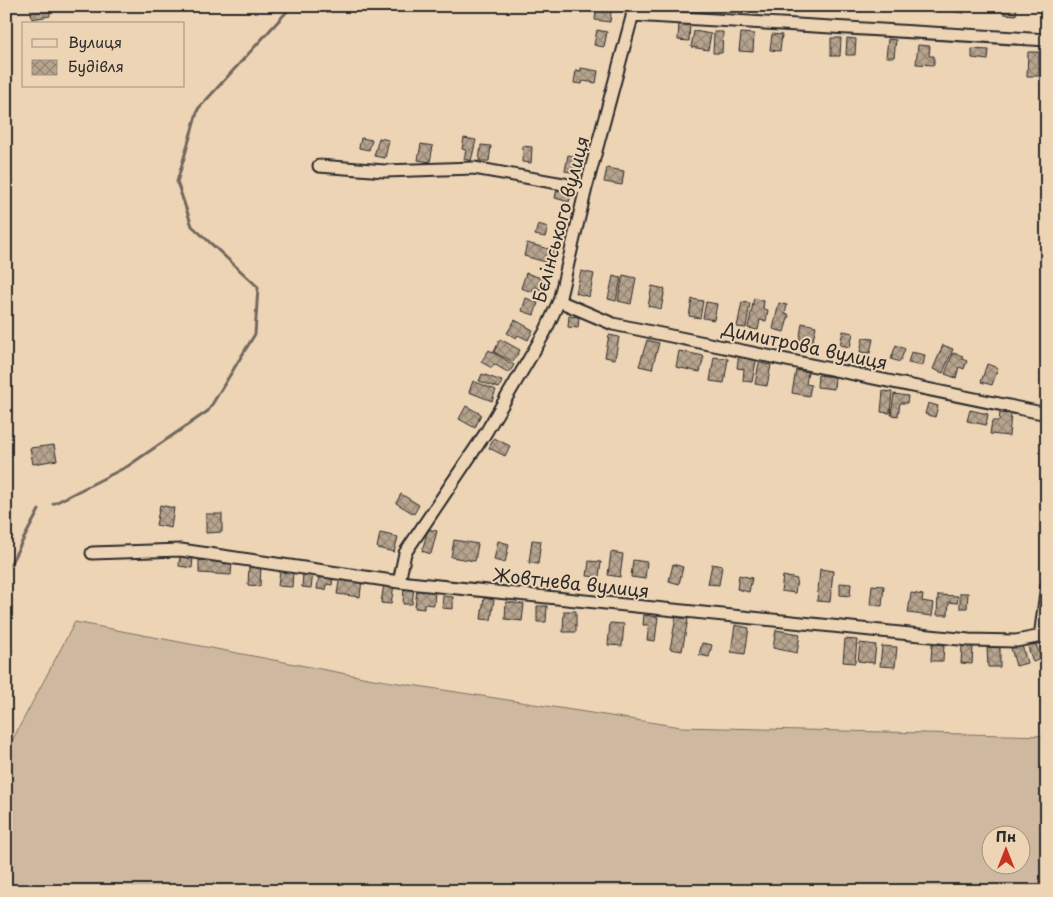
<svg xmlns="http://www.w3.org/2000/svg" width="1053" height="897" font-family="'Playpen Sans',sans-serif">
<defs>
<pattern id="building-cross-hatch" width="8" height="8" patternUnits="userSpaceOnUse" patternTransform="scale(1.25)"><rect width="8" height="8" fill="#b7a48e"/><path d="M0 0l8 8M0 8l8-8" fill="none" stroke="#958674"/></pattern>
</defs>
<rect width="100%" height="100%" fill="#edd4b5"/>
<filter id="ink" filterUnits="userSpaceOnUse"><feTurbulence type="fractalNoise" baseFrequency=".02" numOctaves="2"/><feDisplacementMap in="SourceGraphic" scale="10" xChannelSelector="R" yChannelSelector="G"/><feConvolveMatrix kernelMatrix="1 2 1 2 8 2 1 2 1" color-interpolation-filters="sRGB"/></filter>
<g filter="url(#ink)">
<path fill="#ceb89f" stroke="#7c7265" fill-rule="evenodd" d="M75,622L373,679L681,727L1047,736V891H6V752ZM990,834H1020V864H990Z"/>
<g fill="none" stroke-linecap="round" stroke-linejoin="round">
<path stroke="#72685d" stroke-width="3" d="M53,504L128,466L208,411L255,334L258,287L192,226L177,182L198,109L292,6
M6,572L39,510"/>
</g>
<path fill="url(#building-cross-hatch)" stroke="#2b2b2b" d="M30,6H49L50,16L32,19Z
M951,6H965L964,13L951,11Z
M1005,6H1017L1016,15L1004,14Z
M596,10L611,12L610,22L595,20Z
M679,23L690,24L689,41L678,40Z
M597,30L607,32L604,47L594,45Z
M694,31L711,34L708,50L691,47Z
M714,32H723L722,53H713Z
M741,33L754,34L753,52L739,51Z
M772,34L782,35L780,51L770,50Z
M831,38H841L840,56H831Z
M847,38L856,39L855,55H846Z
M888,39L896,40L894,57H886Z
M918,45L930,46L929,56H934V65L916,64Z
M972,49L989,50L988,60L972,58Z
M1028,52H1039V76H1027Z
M581,68L598,71L596,83L583,81L582,84L574,83L576,70L581,71Z
M361,138L372,140L369,150L359,148Z
M379,138L389,140L385,158L374,156Z
M464,138L476,140L471,161L464,159L466,150L462,149Z
M421,144L433,146L430,162L418,160Z
M481,145L491,146L489,161H479Z
M523,146L532,147L531,163L522,162Z
M568,155L579,157L576,173L565,171Z
M607,168L624,171L622,185L604,182Z
M557,189L572,192L569,202L555,198Z
M538,224L548,227L545,237L535,235Z
M527,243L556,251L553,264L524,256Z
M581,271L594,274L589,297L576,293Z
M526,273L547,280L544,291L534,287L532,292L521,288Z
M623,275L636,278L631,304L618,301Z
M613,276L621,278L616,301L608,299Z
M652,286L665,289L661,309L648,306Z
M526,298L538,303L534,315L522,311Z
M754,298L764,301L763,309L768,310L766,321L760,320L758,330L748,328Z
M692,299L703,301L700,318L689,316Z
M706,302L717,304L714,320L703,318Z
M742,302L750,303L746,328L737,327Z
M779,303L787,305L785,314L789,315L784,332L773,329Z
M569,316L579,317L578,328L568,327Z
M515,320L533,330L528,340L518,335L516,338L507,333Z
M802,323L816,326L812,345L799,343Z
M843,331L853,333L850,347L840,345Z
M609,335L619,337L615,359L605,357Z
M863,338L873,339L870,353L860,352Z
M500,339L520,350L513,362L494,352Z
M647,340L659,343L652,369L639,366Z
M896,345L905,349L900,362L891,359Z
M943,345L953,349L943,373L933,369Z
M489,350L514,365L509,373L494,364L492,368L481,362Z
M679,351L704,356L700,372L676,367Z
M911,352L925,355L923,366L908,363Z
M739,353L757,356L752,382L743,381L744,369L737,368Z
M953,353L963,356L962,359L967,361L964,369L959,367L956,378L945,374Z
M714,357L728,359L724,383L710,381Z
M759,363L771,365L767,386L755,384Z
M987,364L998,368L992,385L981,382Z
M796,370L808,372L806,384L811,385L809,396L792,393Z
M482,374L502,381L499,388L479,381Z
M818,375L835,377L834,389L817,387Z
M473,381L496,390L492,401L469,392Z
M883,391L892,392L890,413L881,412Z
M894,394L908,396L907,403H900L898,416L891,415Z
M928,403L938,406L935,417L925,414Z
M466,406L481,414L475,428L459,419Z
M970,410L988,414L986,425L967,421Z
M1000,413L1011,414L1009,436L990,434L992,421H999Z
M494,438L510,446L505,456L489,448Z
M54,445L57,460L33,464L30,448Z
M401,494L419,505L414,514L396,503Z
M160,505L174,508L171,528L156,525Z
M206,514H222V532L206,533Z
M428,529L437,531L431,554L422,551Z
M380,533L398,537L394,552L377,548Z
M454,540L478,544L475,561L451,557Z
M532,540L541,541L538,564L529,563Z
M498,541L509,544L505,563L494,560Z
M611,552L623,554L620,577L608,575Z
M180,555L193,557L192,568L179,566Z
M199,560L232,562L231,575L199,573Z
M633,560L647,562L645,579L631,577Z
M589,561L601,562L599,577L587,576Z
M673,564L683,567L679,584L669,581Z
M712,564L722,566L719,585L708,584Z
M249,566L261,567L260,586L248,585Z
M820,569L833,571L830,602L817,601Z
M280,571L293,572L292,587L278,586Z
M303,573L313,574L311,588L302,587Z
M319,575L333,577L332,585L327,584L326,590L317,589Z
M739,575L752,578L749,592L737,589Z
M340,576L362,579L360,597L337,594Z
M783,576L797,579L795,593L781,591Z
M840,583L851,584L850,596L840,595Z
M384,584L394,585L391,604L381,603Z
M872,585L884,586L882,606L870,605Z
M404,587L414,588L412,604H403Z
M417,589L435,591L434,605L424,604V609L415,608Z
M911,593L923,595L922,601L934,603L932,616L908,613Z
M960,593H968L967,608H960Z
M938,595L958,596L957,603L949,602L948,615H937Z
M443,596L453,597V609L442,608Z
M484,598L494,600L491,620L481,619Z
M506,602L524,604L522,621L505,619Z
M537,606H547L546,622H537Z
M564,611H576V632H563Z
M644,615L658,617L655,641L647,640L649,625H643Z
M676,617L688,619L682,651L670,649Z
M610,623L624,624L622,646L608,645Z
M735,625L749,628L745,654L731,652Z
M776,630L800,634L797,653L773,648Z
M845,639L857,640L855,663L843,662Z
M1035,641L1041,659L1033,662L1027,644Z
M702,643L712,645L709,657L699,655Z
M860,643L876,645L874,663L858,661Z
M932,644L944,645L943,661H931Z
M1022,645L1027,663L1016,666L1011,648Z
M882,646L897,647L895,667L880,666Z
M962,646L973,647L972,664L961,663Z
M987,647H1000V667H988Z"/>
<g fill="none" stroke-linecap="round" stroke-linejoin="round">
<defs>
<path id="minor" d="M632,15L1047,40
M319,166L385,171L474,168L586,188
M559,301L613,324L1047,414
M92,553L181,550L399,582L969,640L1016,641L1047,635
M399,582L405,553L485,434L545,332L559,301L586,188L635,6
M1040,637L1047,585"/>
</defs>
<use href="#minor" stroke="#2b2b2b" stroke-width="15"/>
<use href="#minor" stroke="#edd4b5" stroke-width="11"/>
</g>
</g>
<g text-anchor="middle" dominant-baseline="central" stroke-width="4" stroke-linejoin="round" paint-order="stroke">
<g font-size="18" fill="#2b2b2b" stroke="#edd4b5">
<text transform="translate(560 219) rotate(-75)">Бєлінського вулиця</text>
<text transform="translate(805 345) rotate(12)">Димитрова вулиця</text>
<text transform="translate(571 582) rotate(6)">Жовтнева вулиця</text>
</g>
</g>
<rect width="1053" height="897" fill="none" stroke="#edd4b5" stroke-width="25"/>
<rect x="12" y="12" width="1028" height="872" fill="none" stroke="#2b2b2b" stroke-width="2" filter="url(#ink)"/>
<rect x="22" y="22" width="162" height="65" fill="#edd4b5" stroke="#9f907e"/>
<rect x="32" y="39" width="25" height="8" fill="#edd4b5" stroke="#9f907e"/>
<text x="68" y="48" font-size="15" fill="#2b2b2b">Вулиця</text>
<rect x="32" y="60" width="25" height="15" fill="url(#building-cross-hatch)" stroke="#9f907e"/>
<text x="68" y="72" font-size="15" fill="#2b2b2b">Будівля</text>
<g transform="translate(1006 850)"><circle r="24" fill="#edd4b5" stroke="#9f907e"/>
<path d="M0-4L9 19L0 12L-9 19Z" fill="#c8321e"/>
<text y="-8" font-size="14" font-weight="bold" text-anchor="middle" fill="#2b2b2b">Пн</text>
</g>
</svg>
